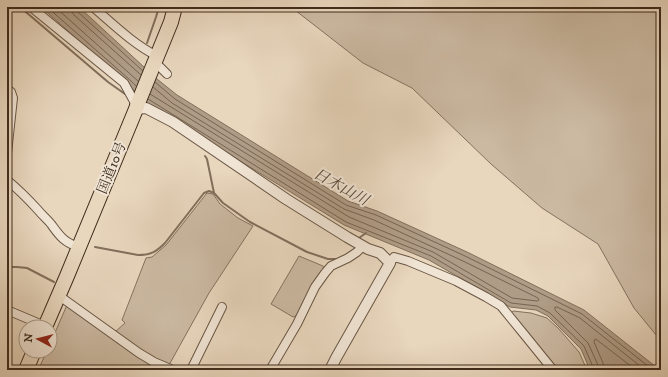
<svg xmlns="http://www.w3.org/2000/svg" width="668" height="377" font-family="'IM FELL DW Pica','Noto Serif JP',serif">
<rect width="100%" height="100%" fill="#e8d6bd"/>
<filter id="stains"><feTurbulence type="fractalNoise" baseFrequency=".005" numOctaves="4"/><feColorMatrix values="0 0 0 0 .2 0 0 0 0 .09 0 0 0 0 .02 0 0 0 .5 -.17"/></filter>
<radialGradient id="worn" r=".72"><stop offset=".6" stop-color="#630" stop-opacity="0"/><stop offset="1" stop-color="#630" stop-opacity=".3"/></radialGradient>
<path fill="#cbb9a2" stroke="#85725f" d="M291,7H661V341L634,308L598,244L542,208L491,164L412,88L363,63Z
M207,193L213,194L220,204L238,218L253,226L209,293L169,365L153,360L115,332L125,323L122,320L146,258L152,257L166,245Z
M299,256L323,266L324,270L321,274L296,316L293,317L271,304Z
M67,305L163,370H38L47,351H50V344Z
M513,311L531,313L547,318L559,329L579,352L587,370H558L539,346L510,314Z"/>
<path fill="#af9c86" stroke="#826f5c" d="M41,7H79L157,79L177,95L348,201L377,211L467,252L584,310L660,370H590L581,349L548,316L536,310L510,307L429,260L344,225L146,103L127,83Z"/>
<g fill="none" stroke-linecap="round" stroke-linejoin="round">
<path stroke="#776451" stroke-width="1" d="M47,7L130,80L136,86
M55,7L138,81
M72,7V12L74,15L141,75
M77,7L78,12L143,71
M155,82L175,99L346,205L376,215L465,256L582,314L653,370
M150,94L349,217L433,252L512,298L537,301L539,300L538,298L463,261L374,220L344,209L172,103L153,87
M148,99L346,222L431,256L511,303L537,306L550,313L584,346L593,367V370
M598,370V365L588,343L555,310V307H557L580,318L645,370
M604,370L603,363L594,342L595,339L597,340L636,370"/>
<path stroke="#826f5c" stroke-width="2" d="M20,7L108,82L125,94
M147,43L156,17L159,7
M205,156L207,159L214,193L223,203L250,222L307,252L328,259H339
M359,238L366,233
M95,247L138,255C151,255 156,252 165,243L204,193L209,191L214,193
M7,267H17L27,268L54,282"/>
<defs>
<path id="minor" d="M31,7L124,83L135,103L136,107
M93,7C113,24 133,44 157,56
M155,62L167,74
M7,89L11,92L13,98L7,153
M7,180C18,189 28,199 38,210C42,215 47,219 51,224C59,235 64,243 79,247
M390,263L394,257L408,261L456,281L486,297L501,306L523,333L553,370
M58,295L139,353L154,362L173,370
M7,310L45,326
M191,370L222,307
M270,370L297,324L315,287L325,273L331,266L348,258L357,252L363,246"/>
<path id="tertiary" d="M136,109L146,108L173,122L286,199L347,237L368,249L380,253L390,263L336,358L330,370"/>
<path id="trunk" d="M45,327L67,276L136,109L138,103L171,22L175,7
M26,370L34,351"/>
</defs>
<use href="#minor" stroke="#695644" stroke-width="10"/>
<use href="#tertiary" stroke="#695644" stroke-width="12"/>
<use href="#trunk" stroke="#3f2c1c" stroke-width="16"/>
<use href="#minor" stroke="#f0e4d4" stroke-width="8"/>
<use href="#tertiary" stroke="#f0e4d4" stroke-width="10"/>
<use href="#trunk" stroke="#e8d6bd" stroke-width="14"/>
</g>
<g text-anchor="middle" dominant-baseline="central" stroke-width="4" stroke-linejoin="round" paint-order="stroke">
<g font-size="14" fill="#3f2c1c" stroke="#f0e4d4">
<text transform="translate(112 168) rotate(-68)">国道10号</text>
</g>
<g font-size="15" font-style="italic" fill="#5b4836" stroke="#f0e4d4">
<text transform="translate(341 187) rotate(29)">日木山川</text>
</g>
</g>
<rect width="668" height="377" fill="none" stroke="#e8d6bd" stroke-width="24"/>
<rect x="8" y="8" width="652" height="361" fill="none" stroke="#3f2c1c" stroke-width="2"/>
<rect x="12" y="12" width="644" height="353" fill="none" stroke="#3f2c1c"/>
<g transform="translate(38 339) rotate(277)"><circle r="19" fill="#f0e4d4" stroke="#a99a8a"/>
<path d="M0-3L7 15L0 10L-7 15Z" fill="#8f2418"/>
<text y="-6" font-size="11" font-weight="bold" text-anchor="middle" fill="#3f2c1c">N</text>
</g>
<rect width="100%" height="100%" filter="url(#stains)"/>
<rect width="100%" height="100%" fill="url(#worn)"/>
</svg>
